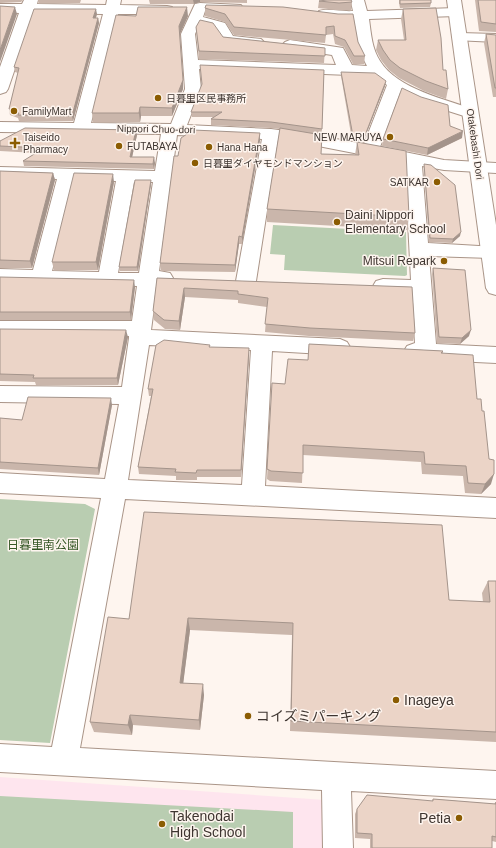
<svg xmlns="http://www.w3.org/2000/svg" width="496" height="848" font-family="Helvetica,'Noto Sans JP',sans-serif">
<rect width="100%" height="100%" fill="#fef5ef"/>
<path fill="#fee5ee" d="M0,777L325,800L324,848H0Z"/>
<path fill="#b9cdb1" d="M273,225L406,232L407,275L405,276L284,270L285,255L270,254Z
M0,499L85,504L95,509L50,743L0,740Z
M0,796L293,812V848H0Z"/>
<g fill="none" stroke-linecap="round" stroke-linejoin="round">
<defs>
<path id="minor" d="M24,0H38L37,4L106,5L107,0H121L120,5L167,6L172,7L174,10L172,13L167,14H118L91,123L171,124L185,89L181,34L195,4L200,3L241,5L243,8L241,11L236,12L205,11L203,17L225,23L233,36L261,39L264,42L261,45L256,47L223,43L214,29L199,25L195,34L198,60L336,65L332,55L285,48L282,45L285,42L290,40L343,48L352,65L367,66L359,50L354,20H338L319,17L317,14L319,11C329,8 342,12 353,11L351,2L352,0H364L367,11L456,8L461,9L463,12L461,15L456,16L369,19C371,34 372,49 380,61C397,89 447,100 476,110L478,113L476,116L470,118L464,116L420,102L400,93L380,147L444,160L496,163V173L444,170L422,166L428,243L496,247V257L491,258L429,256L436,344L496,347V363L414,359L407,356L404,351L407,346L415,343L412,294L383,293L376,291L373,286L376,281L383,279L411,280L405,163L308,144L278,140L256,281L253,286L246,288L239,286L236,281L262,139L177,135L159,271L170,273L173,278L170,283L157,285L151,330L340,339L347,342L350,347L347,352L340,355L272,351L265,486L496,498V518L125,499L80,748L496,771V799L351,791L353,848H323L322,790L0,772V744L52,747L101,498L0,493V473L105,479L119,404L0,402V386L122,387L129,338V336L0,335V321H132L137,286L0,283V269L33,270L57,179L0,177V167L155,171L161,134L0,132V122L74,123L103,14L34,13L8,89L6,92L0,94V67L19,13L0,12V4H22ZM199,69L375,76L387,85L364,144L308,134L271,129L187,125L201,89ZM74,180L116,181L99,272L52,271ZM134,182H153L139,273H118ZM149,345L251,350L242,485L128,480Z
M460,33L496,34V42L455,40L453,37L455,34Z"/>
<path id="major" d="M447,0H461L496,225V295L489,293L486,288Z"/>
</defs>
<use href="#minor" stroke="#aa9588" stroke-width="2"/>
<use href="#major" stroke="#aa9588" stroke-width="2"/>
<use href="#minor" fill="#fff" fill-rule="evenodd"/>
<use href="#major" fill="#fff" fill-rule="evenodd"/>
</g>
<path fill="#cab6ab" d="M0,0H23L21,2L0,3Z
M38,0H81L80,3H39Z
M149,0H247V3L200,2L194,4H150Z
M399,0L431,3L430,7L400,8L399,3Z
M475,0H496V32L479,31Z
M319,1L352,2L351,10H338L318,8Z
M205,8L338,14L358,42L365,56L364,64H353L344,47L335,44L333,34L326,35L325,43L234,35L225,22L205,16Z
M403,9L443,70L448,89L446,99L424,91L399,78L389,70L381,60L376,50L378,40H404L401,19Z
M97,14L96,18H98L99,23L73,121H19L18,118L10,115L9,109L18,73L15,72L14,67Z
M136,16H188L180,34L183,89L172,116H141L140,122H93L92,113Z
M196,27L223,37L325,48L324,63L199,59Z
M486,34L496,35V97H493L484,43Z
M324,70L321,154L355,155L357,142L409,217L407,230L267,222V209L280,129L271,128L211,125V119L213,117H192L191,112Z
M341,72L385,86L363,142L352,140L341,76Z
M450,126L462,138L427,155L382,146L383,139Z
M260,133V140L242,244H239L235,272L161,271L160,263L178,156Z
M137,135L132,157L155,163L154,169L24,166L23,161L36,153L0,151V146Z
M424,164L460,236L452,243L429,242L424,168Z
M0,171L53,173L55,180L32,268H0Z
M151,180V184L138,271H120L119,267Z
M114,182L98,270H54L52,262Z
M433,268L469,336L460,344L437,343L432,274Z
M0,277L135,287L131,320H0Z
M157,278L412,287L415,333L413,341L309,336L265,332L267,307L238,303V300L185,297L180,330L165,329L154,320L153,311Z
M0,329L128,337L118,385H36L35,382L0,381Z
M309,344L443,351V353L477,399L482,411L491,484L481,494L465,493L463,476L422,474L421,462L303,455L302,483L270,481L267,479L272,383L285,384L308,360Z
M210,347L249,356L241,477H197V480H176V476L139,474L138,467L151,396H149L148,389Z
M112,405L99,475L0,469V418L22,420Z
M488,581H496V742L290,731L292,635L190,630L183,683L204,695L200,730L133,725L132,735L94,732L90,722L129,619L449,600L483,602L482,593Z
M433,799L494,804L496,802V842L492,841V848H370V839L355,838V814L357,809L432,801Z"/>
<path fill="#a4948b" d="M193,0H200V2L194,4Z
M15,7L17,14L0,62V50Z
M187,7L188,16L180,34L179,26Z
M96,9L97,14L94,23L93,18Z
M98,18L99,23L73,121L72,116Z
M183,80V89L172,116V108Z
M386,81L385,86L363,142L364,138Z
M140,107L141,116L140,122L139,113Z
M136,130L137,135L131,162L130,157Z
M463,131L462,138L427,155L428,148Z
M260,133V140L242,244V237Z
M154,157L155,163L154,169L153,164Z
M53,173L55,180L32,268L30,261Z
M113,174L114,182L98,270L96,262Z
M151,180V184L138,271L137,267Z
M461,232L460,236L452,243L453,239Z
M239,236V244L235,272V265Z
M134,280L135,287L131,320L130,312Z
M184,288L185,297L180,330L179,321Z
M126,330L128,337L118,385L117,378Z
M471,330L469,336L460,344L462,338Z
M249,348V356L241,477V470Z
M111,398L112,405L99,475L98,468Z
M494,474L491,484L481,494L485,484Z
M188,618L190,630L182,693L180,683Z
M203,684L204,695L200,730L199,720Z
M130,715L133,725L132,735L128,725Z"/>
<path fill="#ebd4c7" stroke="#a4948b" d="M327,0H351L352,2L339,3L319,1Z
M400,0H431V3L400,4Z
M478,0H496V24L481,22Z
M206,5L283,7L338,14H353L358,42L365,56H354L345,40L335,36L334,26L326,27V35L234,27L225,14L205,8Z
M0,6L15,7L0,50Z
M138,7H187L179,26L183,80L172,108L140,107L139,113H92L116,15L136,16Z
M436,8L441,38L443,70H446L448,89L426,81L400,68L390,60L383,50L378,40H406L403,9Z
M34,9H96L93,18H98L72,116L18,115L19,113L9,109L19,68L14,67Z
M200,20L213,23L223,37L325,48V56L199,51L196,27Z
M486,34L496,35V88H495Z
M200,65L324,70L322,129L271,122L211,119L222,112H191L202,84Z
M341,72L375,73L386,81L364,138L353,136Z
M402,88L421,97L448,105L450,126L463,131L428,148L383,139Z
M25,128L136,130L130,157H154L153,164L23,161L44,148L0,146V141Z
M280,128L322,135L321,154L359,155L357,142L406,151L409,217L267,209Z
M193,130L260,133L242,237L239,236L235,265L160,263L174,156H178L181,138Z
M424,164L431,165L455,185L461,232L453,239L430,238Z
M0,171L53,173L30,261L0,260Z
M74,173L113,174L96,262H52Z
M135,180H151L137,267H119Z
M433,268L465,270L471,330L462,338L439,337Z
M0,277L134,280L130,312H0Z
M157,278L412,287L415,333L310,328L265,324L268,298L238,294V291L184,288L179,321L164,320L153,311Z
M0,329L126,330L117,378H33L34,375L0,374Z
M164,340L210,345L209,347L249,348L241,470H197L196,473L175,472L176,469L138,467L153,389H148L156,345Z
M309,344L443,351L441,353L473,355L477,399H481L482,411H484L489,459L494,460V474L485,484L468,483L466,466L425,464L424,452L303,445V473L271,471L267,469L272,383L285,384L288,359L308,360Z
M28,397L111,398L98,468L0,462V418L22,420Z
M144,512L442,525L449,600L490,602L488,581H496V732L291,721L293,623L188,618L180,683L203,684L199,720L130,715L128,725L90,722L108,617L129,619Z
M367,795L433,801V799L496,804V802V837L492,836V848H372V834L357,833V809Z"/>
<g fill="#8b5c02" stroke="#fef5ef" stroke-width="1.5">
<circle cx="158" cy="98" r="4"/>
<circle cx="14" cy="111" r="4"/>
<circle cx="390" cy="137" r="4"/>
<path d="M13 137h4v4h4v4h-4v4h-4v-4h-4v-4h4z"/>
<circle cx="119" cy="146" r="4"/>
<circle cx="209" cy="147" r="4"/>
<circle cx="195" cy="163" r="4"/>
<circle cx="437" cy="182" r="4"/>
<circle cx="337" cy="222" r="4"/>
<circle cx="444" cy="261" r="4"/>
<circle cx="396" cy="700" r="4"/>
<circle cx="248" cy="716" r="4"/>
<circle cx="459" cy="818" r="4"/>
<circle cx="162" cy="824" r="4"/>
</g>
<g text-anchor="middle" dominant-baseline="central" stroke-width="3" stroke-linejoin="round" paint-order="stroke">
<g font-size="10" fill="#3e3530" stroke="#fef5ef" text-anchor="start">
<text x="166" y="98">日暮里区民事務所</text>
<text x="22" y="111">FamilyMart</text>
<text x="23" y="137">Taiseido<tspan x="23" dy="12">Pharmacy</tspan></text>
<text x="382" y="137" text-anchor="end">NEW MARUYA</text>
<text x="127" y="146">FUTABAYA</text>
<text x="217" y="147">Hana Hana</text>
<text x="203" y="163">日暮里ダイヤモンドマンション</text>
<text x="429" y="182" text-anchor="end">SATKAR</text>
</g>
<g font-size="10" fill="#3e3530" stroke="#fef5ef">
<text transform="translate(156 129) rotate(1)">Nippori Chuo-dori</text>
<text transform="translate(475 144) rotate(82)">Otakebashi Dori</text>
</g>
<g font-size="12" fill="#3e3530" stroke="#fef5ef" text-anchor="start">
<text x="345" y="215">Daini Nippori<tspan x="345" dy="14">Elementary School</tspan></text>
<text x="436" y="261" text-anchor="end">Mitsui Repark</text>
</g>
<g font-size="12" fill="#355725" stroke="#fef5ef">
<text x="43" y="545">日暮里南公園</text>
</g>
<g font-size="14" fill="#3e3530" stroke="#fef5ef" text-anchor="start">
<text x="404" y="700">Inageya</text>
<text x="256" y="716">コイズミパーキング</text>
<text x="170" y="816">Takenodai<tspan x="170" dy="16">High School</tspan></text>
<text x="451" y="818" text-anchor="end">Petia</text>
</g>
</g>
</svg>
